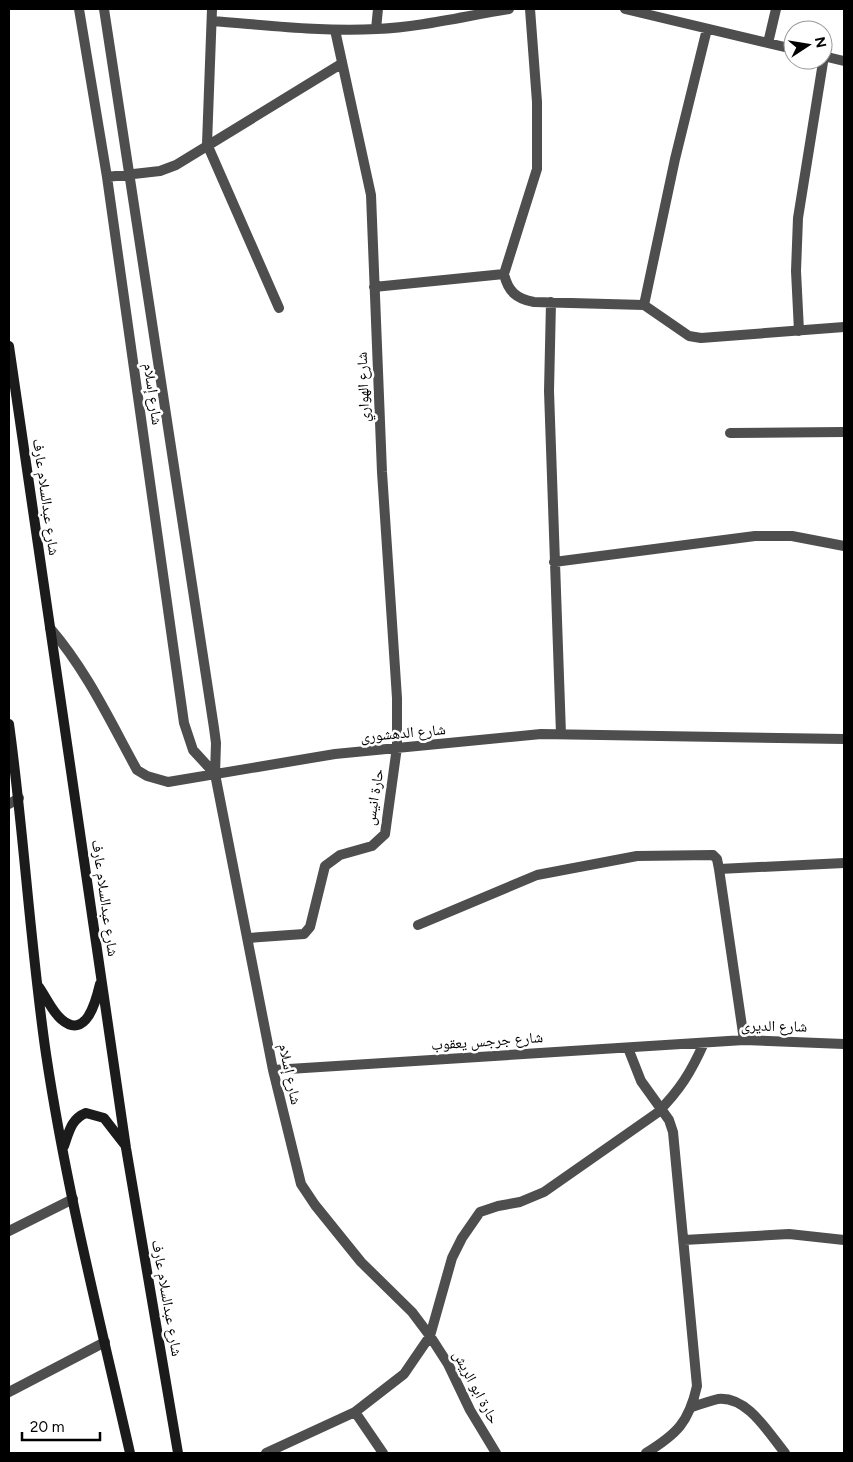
<svg xmlns="http://www.w3.org/2000/svg" width="853" height="1462" font-family="Figtree,'Noto Naskh Arabic',sans-serif">
<rect width="100%" height="100%" fill="#fff"/>
<g fill="none" stroke-linecap="round" stroke-linejoin="round">
<path stroke="#4e4e4e" stroke-width="10" d="M79,9L107,177L184,723L193,750L215,774
M104,9L214,728L216,743L215,774L273,1070L301,1184L315,1205L361,1262L412,1312L430,1336L448,1364L470,1410L496,1453
M212,9L207,144L279,308
M530,9L537,102V169L504,274C508,291 516,299 534,302L644,305L689,336L701,338L844,327
M625,9L793,49
M212,21C266,25 322,32 377,29C421,27 465,16 509,9
M376,29L378,9
M768,43L776,9
M823,56L844,61
M107,177L160,171L176,165L341,64
M374,287L504,274
M551,302L549,391L561,734
M644,305L675,159L707,29
M799,331L796,271L798,218L824,56
M730,433L844,432
M554,562L755,536H792L844,546
M50,628C87,671 110,721 137,770L147,776L168,782L335,754L541,734L844,739
M719,869L844,863
M418,925L537,875L637,856L713,855L717,859L719,869L744,1040
M248,938L304,934L310,927L325,866L340,855L372,846L385,834L397,747V698L382,472L371,195L335,30
M628,1048L641,1081L669,1120L673,1132L697,1386C689,1422 677,1434 646,1453
M273,1070L744,1040L844,1044
M9,1231L73,1199
M684,1240L789,1234L844,1240
M9,1392L105,1342
M692,1407C701,1404 710,1401 718,1399C748,1396 769,1434 785,1453
M355,1412L383,1453
M266,1453L355,1412L404,1374L430,1336L452,1258L462,1238L480,1212L498,1206L520,1202L544,1192L657,1113C680,1090 691,1072 704,1043"/>
<path stroke="#4e4e4e" stroke-width="10" d="M9,804L19,798"/>
<path stroke="#1b1b1b" stroke-width="10" d="M9,346L126,1148L178,1453
M9,724C24,833 30,944 46,1054C66,1188 100,1321 130,1453
M39,987C46,997 52,1011 61,1019C86,1041 96,1001 100,984
M64,1146C69,1132 71,1119 86,1113L104,1118L125,1145"/>
</g>
<g text-anchor="middle" dominant-baseline="central" stroke-width="5" stroke-linejoin="round" paint-order="stroke">
<g font-size="15" fill="#000" stroke="#fff">
<text transform="translate(363 387) rotate(-92)">شارع الهواري</text>
<text transform="translate(153 394) rotate(82)">شارع إسلام</text>
<text transform="translate(46 497) rotate(82)">شارع عبدالسلام عارف</text>
<text transform="translate(403 733) rotate(-5)">شارع الدهشورى</text>
<text transform="translate(374 797) rotate(-81)">حارة انيس</text>
<text transform="translate(105 898) rotate(82)">شارع عبدالسلام عارف</text>
<text transform="translate(774 1026) rotate(1)">شارع الديرى</text>
<text transform="translate(487 1041) rotate(-4)">شارع جرجس يعقوب</text>
<text transform="translate(290 1074) rotate(78)">شارع إسلام</text>
<text transform="translate(167 1298) rotate(80)">شارع عبدالسلام عارف</text>
<text transform="translate(476 1387) rotate(62)">حارة ابو الريش</text>
</g>
</g>
<rect width="853" height="1462" fill="none" stroke="#000000" stroke-width="20"/>
<g transform="translate(808 45) rotate(78)"><circle r="24" fill="#ffffff" stroke="#999999"/>
<path d="M0-4L9 19L0 12L-9 19Z" fill="#000000"/>
<text y="-8" font-size="14" font-weight="bold" text-anchor="middle" fill="#000000">N</text>
</g>
<path d="M22 1432v8h78v-8" fill="none" stroke="#000000" stroke-width="2.5"/>
<text x="30" y="1432" font-size="15" fill="#000000" stroke="#ffffff" stroke-width="4" paint-order="stroke">20 m</text>
</svg>
